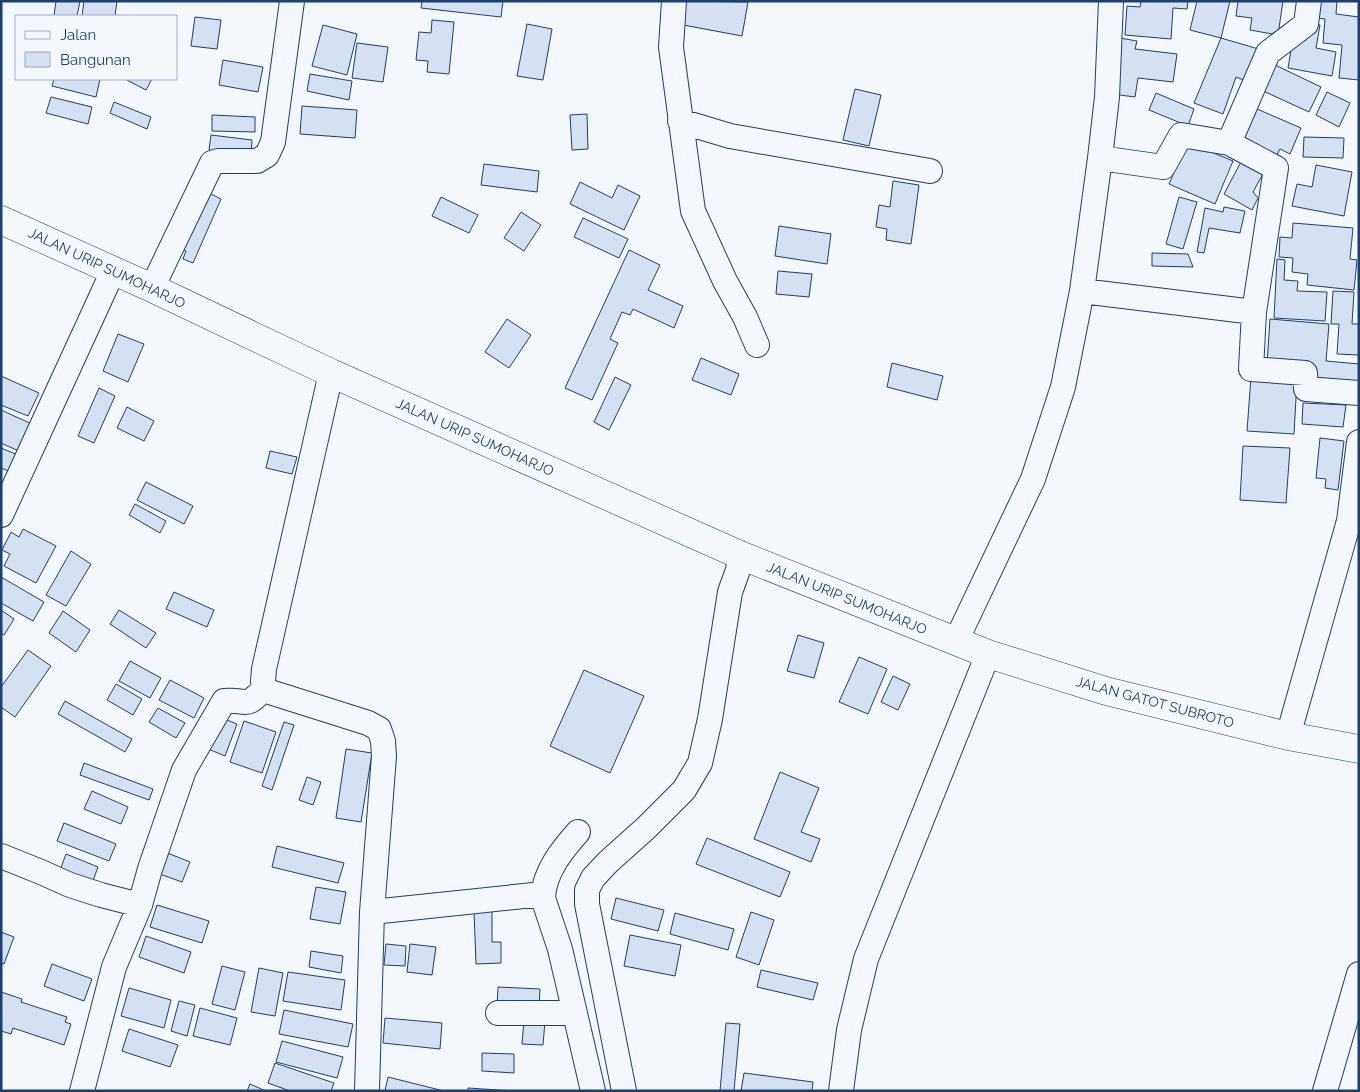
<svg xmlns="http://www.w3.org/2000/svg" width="1360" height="1092" font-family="Raleway,sans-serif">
<rect width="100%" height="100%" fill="#f4f7fb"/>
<path fill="#d5e0f0" stroke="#1d3f73" d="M56,1H80L77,16H54Z
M84,1H117L115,16H82Z
M422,1H503L501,17L421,8Z
M682,1L748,2L742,36L678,24Z
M1141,1H1188L1187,9L1173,8L1171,39L1125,35L1127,6L1140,7Z
M1197,1H1230L1221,38L1190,30Z
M1238,1H1283L1278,35L1250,30L1252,18L1236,16Z
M1310,1H1337L1336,14L1359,17V80L1339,78L1342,45L1323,43L1325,19L1308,17Z
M195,17L221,20L217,49L191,46Z
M432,20L454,22L449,74L427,72L428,61L416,60L419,32L431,33Z
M1309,22L1320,25L1316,48L1336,52L1332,76L1288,68L1293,38L1306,40Z
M527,24L552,29L543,80L517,76Z
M323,25L357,34L347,75L312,66Z
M1120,38L1137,41L1135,49L1177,54L1173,82L1138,78L1135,97L1112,94Z
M1221,38L1262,50L1251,83L1236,77L1223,114L1194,103Z
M357,43L388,47L383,82L352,78Z
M223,60L263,67L258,92L219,85Z
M1273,64L1321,87L1309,112L1261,90Z
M310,74L352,81L349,100L307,91Z
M54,79H100L96,97L52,86Z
M125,79H152L146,90Z
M855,89L881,95L869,146L843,140Z
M1327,92L1350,103L1339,127L1316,115Z
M1156,93L1194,109L1188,126L1149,110Z
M51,97L92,107L88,124L46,113Z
M114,102L151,117L147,129L110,113Z
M302,106L357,110L355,138L300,134Z
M1257,109L1301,128L1290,154L1280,149L1274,160L1241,145Z
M587,114L588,149L572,150L570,115Z
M212,115L255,117V132L212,131Z
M211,135L252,140L251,155L209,150Z
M1304,137L1344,138L1343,158L1303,157Z
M1187,142L1233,161L1215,204L1169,184Z
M1242,160L1264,172L1253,192L1258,198L1252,210L1224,194Z
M484,164L539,171L537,192L481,185Z
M1316,165L1352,172L1344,216L1292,206L1297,184L1312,187Z
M893,181L919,185L911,244L886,240L887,229L876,227L879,205L890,207Z
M580,182L612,198L618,185L640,196L624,230L570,204Z
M207,192L221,199L193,263L183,259L186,251L182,249Z
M441,197L478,215L469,233L432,216Z
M1179,197L1197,202L1183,249L1166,244Z
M1224,207L1245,211L1240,233L1209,228L1204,253L1197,252L1205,208L1223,212Z
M521,212L541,225L524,251L504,238Z
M583,218L628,239L619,258L574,237Z
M1293,223L1353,228L1350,259L1357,260L1354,290L1307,285L1308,274L1292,272L1293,258L1279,257L1280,237L1292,238Z
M779,226L831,234L827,264L775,256Z
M629,250L660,265L648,290L683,306L674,328L633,309L630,315L622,312L610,339L618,343L592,400L565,388Z
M1152,253L1188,254L1193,267L1152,266Z
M1277,259L1285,260L1284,280L1298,281L1297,291L1327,292L1325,321L1274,318Z
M778,271L812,274L809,297L776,294Z
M1333,291L1354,292L1352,324H1359V355L1337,354L1339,324H1331Z
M507,319L531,335L509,368L485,352Z
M1270,319L1329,324L1326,361L1359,364V388L1310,384L1267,364Z
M118,334L144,344L128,382L103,371Z
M701,358L739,374L731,395L692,380Z
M892,363L943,376L937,400L887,387Z
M1,376L39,393L28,416L1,405Z
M615,377L631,385L609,430L594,422Z
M1251,377L1297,380L1294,434L1247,431Z
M99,388L115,396L94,443L78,436Z
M1303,403L1346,405L1343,427L1302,424Z
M127,407L154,421L144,441L117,428Z
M1,410L34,425L21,452L1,443Z
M1320,438L1344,441L1338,490L1325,488L1326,479L1316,478Z
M1243,446L1290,448L1286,503L1240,500Z
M1,448L18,455L11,472L1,468Z
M270,451L297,457L292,474L266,468Z
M146,482L193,506L184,524L137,500Z
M135,504L166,521L160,533L129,515Z
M23,529L56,546L36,583L4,566L10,554L2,550L11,532L19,537Z
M71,551L91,564L66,606L46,595Z
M1,577L44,602L33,621L1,603Z
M174,592L214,610L207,627L166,609Z
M1,610L14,619L4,635L1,633Z
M119,610L156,633L146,648L110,624Z
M63,611L90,630L76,652L49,633Z
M798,635L824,643L814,678L787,671Z
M28,650L51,666L15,717L1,707V687Z
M859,657L887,669L868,714L839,702Z
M130,661L161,678L150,698L119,681Z
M584,670L644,696L610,773L550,746Z
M893,676L910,684L898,710L881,702Z
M170,680L204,698L194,718L159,700Z
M116,684L142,699L133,715L107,700Z
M65,701L132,739L125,752L58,714Z
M158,708L185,723L176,738L149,722Z
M217,716L237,724L225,756L206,748Z
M244,721L276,732L262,773L230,762Z
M284,722L294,725L272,790L262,786Z
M346,749L372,753L361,822L336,818Z
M84,763L153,789L149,800L80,775Z
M780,772L819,788L801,832L820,839L811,862L754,839Z
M307,777L321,782L313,805L299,800Z
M92,791L128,807L121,824L84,809Z
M64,823L116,844L109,861L57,841Z
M707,838L790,872L780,897L696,864Z
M277,846L344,863L338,883L272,867Z
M165,852L190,862L182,882L157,873Z
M66,854L98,867L91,886L59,873Z
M316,887L346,892L340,924L310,919Z
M616,898L664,910L658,931L611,919Z
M157,905L209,921L202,943L150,927Z
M474,911H492V942H501V963L476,964Z
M751,912L774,920L759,965L736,957Z
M675,913L734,929L728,950L670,934Z
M1,932L14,937L4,964L1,963Z
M630,935L681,945L675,976L624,966Z
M146,936L191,952L184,973L139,957Z
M386,944L406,946L405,966L384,965Z
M410,944L436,947L432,975L407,972Z
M311,951L343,956L341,973L309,967Z
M52,964L92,979L84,1001L44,986Z
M222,966L245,972L235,1010L212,1004Z
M259,968L283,973L275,1016L251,1012Z
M761,970L818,983L813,1000L757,987Z
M288,972L345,980L341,1010L283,1001Z
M498,987L540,989L539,1009L497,1007Z
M129,988L171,1000L164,1028L121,1016Z
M1,992L22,999L21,1002L67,1017L65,1022L71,1024L64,1045L13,1028L11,1034L1,1031Z
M179,1001L195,1005L187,1036L171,1031Z
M200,1008L237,1018L230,1045L193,1036Z
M284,1010L353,1024L348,1047L279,1034Z
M385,1018L442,1023L440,1049L383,1043Z
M524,1020L545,1021L543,1045L522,1044Z
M726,1023L740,1024L734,1091H720Z
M129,1029L178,1045L170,1067L122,1051Z
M282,1041L343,1057L337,1078L276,1062Z
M482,1053L514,1054V1073L482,1071Z
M275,1063L334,1083L331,1091H290L268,1083Z
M744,1073L813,1082L812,1091H741Z
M388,1077L444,1091H385Z
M250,1084L266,1091H247Z
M468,1088L514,1091H468Z"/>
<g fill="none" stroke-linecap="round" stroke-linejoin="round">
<defs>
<path id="street" d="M674,1L671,47L693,211L725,281L745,317L757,345
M680,121L730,136L930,171
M1229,143L1268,53L1306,24L1309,1
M1100,158L1163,167L1181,135L1229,143L1276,168L1254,312L1251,369L1305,373L1306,389L1359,393
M152,288L212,163L218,161H257L267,155L273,142L292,1
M1082,291L1254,312
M331,373L264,669L263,681L264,689L270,692L368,723L379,729L383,741L384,756L372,912L367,1091
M1,515L113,271
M956,641L1033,479L1063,387L1082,291L1100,158L1107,97L1111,1
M1288,736L1349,521L1359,442
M578,832C562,850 544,872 543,898L560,949L593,1091
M1,856L41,872L70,885L101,895L140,905
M372,912L543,894
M498,1013H575
M82,1091L114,967L140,905L150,869L184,770L224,701C250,699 243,710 264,689
M624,1091L587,904V890L593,878L608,862L646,828L684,790L700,763L710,719L730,592L738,570L740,555
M841,1091L849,1030L866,959L988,654
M1325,1091L1359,974"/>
<path id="secondary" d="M1,220L152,288L331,373L740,555L988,654L1106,691L1288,736L1359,749"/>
</defs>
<use href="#street" stroke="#1d3f73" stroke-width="26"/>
<use href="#secondary" stroke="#1d3f73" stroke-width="29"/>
<use href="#street" stroke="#f4f7fb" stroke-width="24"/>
<use href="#secondary" stroke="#f4f7fb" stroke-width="28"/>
</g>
<g text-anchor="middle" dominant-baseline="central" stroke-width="4" stroke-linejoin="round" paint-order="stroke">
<g font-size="14" fill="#1d3f73" stroke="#f4f7fb">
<text transform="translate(107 268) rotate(25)">JALAN URIP SUMOHARJO</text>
<text transform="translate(475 437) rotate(24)">JALAN URIP SUMOHARJO</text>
<text transform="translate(847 598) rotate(22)">JALAN URIP SUMOHARJO</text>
<text transform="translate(1155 702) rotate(15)">JALAN GATOT SUBROTO</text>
</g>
</g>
<rect width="1360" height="1092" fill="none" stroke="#1d3f73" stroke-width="5"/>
<rect x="15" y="15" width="162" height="65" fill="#f4f7fb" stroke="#9eadc5"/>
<rect x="25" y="31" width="25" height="8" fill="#f4f7fb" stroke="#9eadc5"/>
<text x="60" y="40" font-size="15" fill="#1d3f73">Jalan</text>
<rect x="25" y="52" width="25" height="15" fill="#d5e0f0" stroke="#9eadc5"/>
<text x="60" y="65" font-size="15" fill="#1d3f73">Bangunan</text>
</svg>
